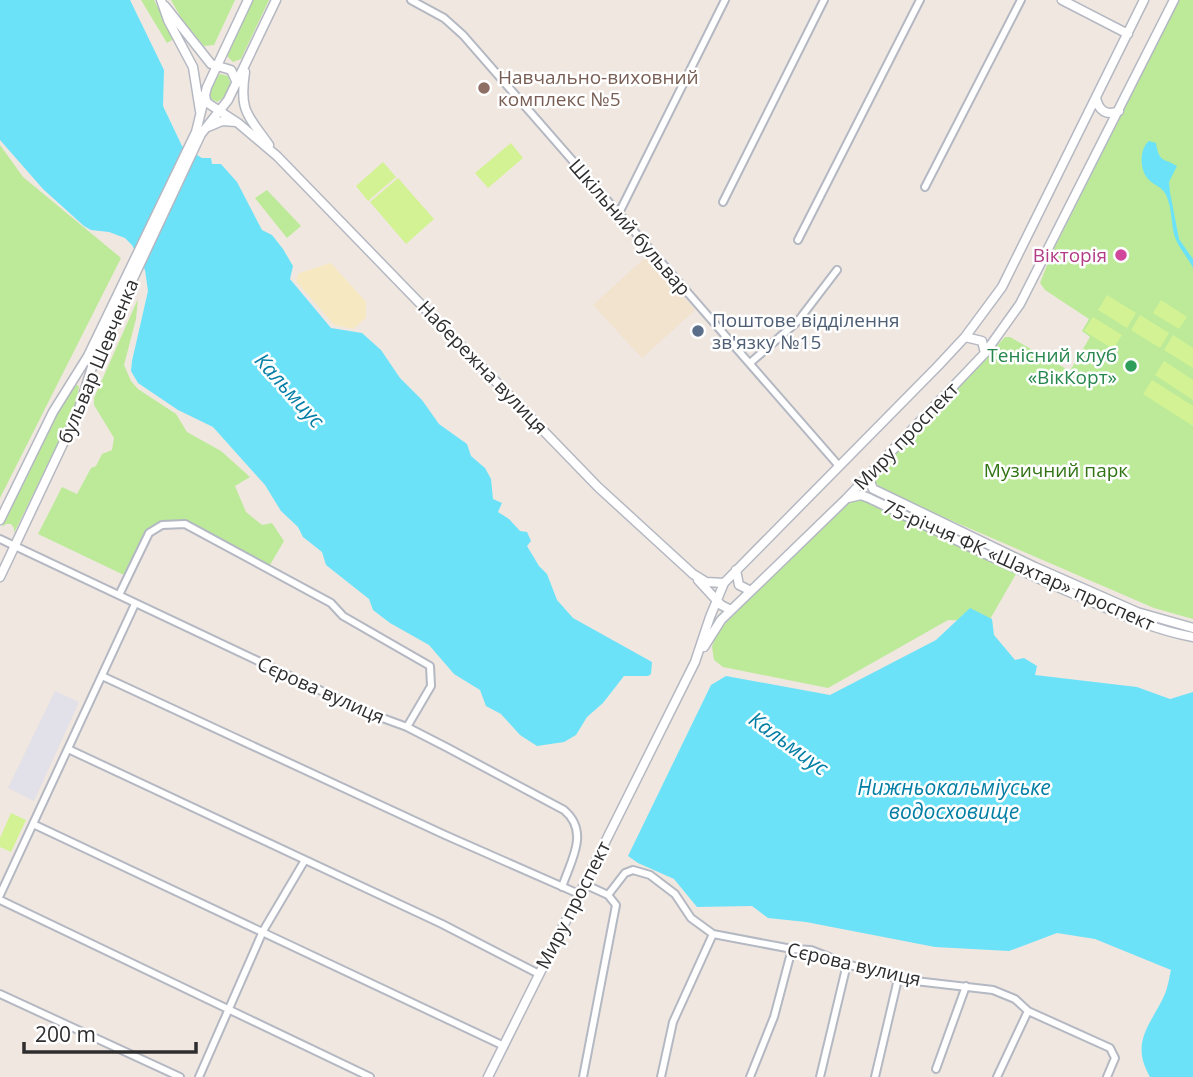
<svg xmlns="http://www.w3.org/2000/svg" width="1193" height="1077" font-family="'Open Sans',sans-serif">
<rect width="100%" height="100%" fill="#f0e7e0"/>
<path fill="#e2e0e8" d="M55,691L79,702L34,801L8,788Z"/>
<path fill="#f2e3ce" d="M647,256L695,310L642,358L593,305Z"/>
<path fill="#bcea99" d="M141,0H154L174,39L167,43Z
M171,0H235L214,45L204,46L183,21Z
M252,0H269L241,59L233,62L227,56L228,52Z
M1179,0H1193V619L1154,608L913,504L882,489L875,482V477L1005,337H1010L1070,371L1090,337L1082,331L1089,319L1045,290L1040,283L1051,255Z
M220,74L228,76L231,84L223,98L217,102L210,98L208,94L215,79Z
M0,145L23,177L121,258L0,498Z
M267,190L301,226L287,238L255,198Z
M138,299L136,319L124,365L131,381L138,389L176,414L187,432L221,451L250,477L235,486L246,512L262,525L272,523L284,541L270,565L185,521L148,531L126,576L38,534L62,487L77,494L91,468L96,466L102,454L112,450L114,438L94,405V398Z
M76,385L79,386L75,410L14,533V528L11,524H6L2,527L62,403Z
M859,498L1016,574L989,621L948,620L828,688L723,667L714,660L712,647L717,632L804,544L853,499Z"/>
<path fill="#f6e9c1" d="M331,263L366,302V318L353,329L334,325L296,281L299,273Z"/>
<path fill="#d3f294" d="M511,143L523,158L488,188L475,173Z
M383,162L396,177L368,201L356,186Z
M398,178L434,219L406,244L370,202Z
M1107,295L1136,313L1127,328L1098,310Z
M1161,300L1187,317L1179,329L1153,313Z
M1140,315L1169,333L1160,348L1131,330Z
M1093,317L1122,335L1113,349L1084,331Z
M1173,335L1193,348V368L1164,350Z
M1164,361L1193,380V400L1155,375Z
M1152,380L1193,406V426L1143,394Z
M11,813L26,820L11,852L0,847V838Z"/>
<path fill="#6ce2f9" d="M0,0H130L164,70L163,106L182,146L202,158H211L212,164H221L237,182L262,230L272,235L283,249L293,266L290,279L331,328L362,333L381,350L400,378L422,400L439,424L467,444L471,456L485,468L491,479L493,499L502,503L498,512L509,519L520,531L527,532L531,541L527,546L539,566L547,574L557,600L573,618L652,662L651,674L648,676H624L603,703L587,717L576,735L564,742L537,746L520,735L501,714L486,706L480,690L454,674L429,645L390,623L373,610L369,599L326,565L322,552L303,537L298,527L281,511L265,485L213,427L178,410L138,383L131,371L132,361L148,291L145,270L132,245L125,238L109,232L91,230L84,226L43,189L0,140Z
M1149,141L1156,143C1159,163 1164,158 1177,166L1169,182L1170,192L1179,239L1193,259V268C1187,256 1177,246 1174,234C1171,221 1172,208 1166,195C1162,187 1156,186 1150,181C1139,172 1139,149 1149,141Z
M970,608L992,619L994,635L1015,660L1024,658L1037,666L1035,675L1137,687L1170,699L1193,692V1077H1150C1130,1042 1150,1026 1164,996C1168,988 1169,978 1171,970L1095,939L1057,933L1009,951L935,947L806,922L768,918L752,906L697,907L674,879L638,863L628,856L711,685L726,676L830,695L936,640Z"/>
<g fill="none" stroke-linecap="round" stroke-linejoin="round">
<defs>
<path id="street" d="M411,0L444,18L463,35L839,466
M925,187L1021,0
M723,202L824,0
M619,213L725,0
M798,240L920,0
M750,363L798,321L837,270
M0,539L366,712L407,727L446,747L564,810C590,832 571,860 562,887
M119,595L149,533L162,525L185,524L331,603L343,616L430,666L431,686L407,727
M102,676L445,835L579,894
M68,749L442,924L539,974
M33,824L504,1046
M0,895L135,604
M608,895L625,873L633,870L650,875L675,894L691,918L713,934L792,949L811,950L847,964L898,979L993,990L1015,999L1028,1011L1110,1048L1115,1058L1107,1077
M0,900L370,1077
M0,994L180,1077
M936,1069L966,986
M199,1077L263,931L305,860
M583,1077L616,905L608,895L584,884
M661,1077L673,1022L713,934
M750,1077L774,1017L792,949
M820,1077L847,964
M875,1077L898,979
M997,1077L1028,1011"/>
<path id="secondary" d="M161,0L168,20L193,67L200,111
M1062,0L1128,34
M165,6L211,64L231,70L237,83
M245,72C239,112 248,115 269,145
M205,94L206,101L209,104L238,123L277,156L598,487L693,574L706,582L724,583
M1096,98C1099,111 1106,116 1119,111
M208,127L222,121L236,122
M965,337L982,341L985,353
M871,475L869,479L873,489L1035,567L1137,612L1193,628
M848,498L861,495L869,498C935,530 1000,562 1067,591C1109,609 1149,629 1193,637
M0,520L53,412L88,356L196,132L207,87L248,0
M736,570L739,585L751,591
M0,577L78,412L93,364L201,134L228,100L276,0
M698,580L721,605L731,610
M704,647L721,620L846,499L985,353L1020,304L1174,0
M488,1077L695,662L710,617L724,583L937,367L965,337L1002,287L1144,0"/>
</defs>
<use href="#street" stroke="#b4b8c2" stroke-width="10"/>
<use href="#secondary" stroke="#b4b8c2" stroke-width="11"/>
<use href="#street" stroke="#fff" stroke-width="6"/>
<use href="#secondary" stroke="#fff" stroke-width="8"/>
</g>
<circle fill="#8d6e63" stroke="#fff" stroke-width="2.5" cx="484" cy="88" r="7"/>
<circle fill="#d1479c" stroke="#fff" stroke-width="2.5" cx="1121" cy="255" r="7"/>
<circle fill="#5c6f8a" stroke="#fff" stroke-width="2.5" cx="698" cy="331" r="7"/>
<circle fill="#2e9e5b" stroke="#fff" stroke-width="2.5" cx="1131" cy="366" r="7"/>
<g text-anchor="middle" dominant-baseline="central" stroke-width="5" stroke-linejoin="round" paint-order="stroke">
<g font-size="19" fill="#785e54" stroke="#fff" text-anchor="start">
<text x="498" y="77">Навчально-виховний<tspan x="498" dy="22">комплекс №5</tspan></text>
</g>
<g font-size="19" fill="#2e2e2e" stroke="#fff">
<text transform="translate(630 227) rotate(49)">Шкільний бульвар</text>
<text transform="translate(98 361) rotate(-67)">бульвар Шевченка</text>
<text transform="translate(483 367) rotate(46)">Набережна вулиця</text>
<text transform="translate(906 436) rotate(-46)">Миру проспект</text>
<text transform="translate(1019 565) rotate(24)">75-річчя ФК «Шахтар» проспект</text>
<text transform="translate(321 690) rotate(24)">Сєрова вулиця</text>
<text transform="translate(573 905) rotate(-63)">Миру проспект</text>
<text transform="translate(854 964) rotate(13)">Сєрова вулиця</text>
</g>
<g font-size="19" fill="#b23c85" stroke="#fff" text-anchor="end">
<text x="1107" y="255">Вікторія</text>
</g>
<g font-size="19" fill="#4e5e75" stroke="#fff" text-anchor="start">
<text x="712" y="320">Поштове відділення<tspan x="712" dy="22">зв'язку №15</tspan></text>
</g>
<g font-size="19" fill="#27864d" stroke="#fff" text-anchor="end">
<text x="1117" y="355">Тенісний клуб<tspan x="1117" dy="22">«ВікКорт»</tspan></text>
</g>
<g font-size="19" fill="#327415" stroke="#fff">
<text x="1056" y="470">Музичний парк</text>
</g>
<g font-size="21" font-style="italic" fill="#037ea5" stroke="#fff">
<text transform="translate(290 390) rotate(48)">Кальмиус</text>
<text transform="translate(789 743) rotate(36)">Кальмиус</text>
<text x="954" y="787">Нижньокальміуське<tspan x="954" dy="24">водосховище</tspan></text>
</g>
</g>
<path d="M24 1042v10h172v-10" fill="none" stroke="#2e2e2e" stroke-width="3.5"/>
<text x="35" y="1042" font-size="21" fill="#2e2e2e" stroke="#ffffff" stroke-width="5" paint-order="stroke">200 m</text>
</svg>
